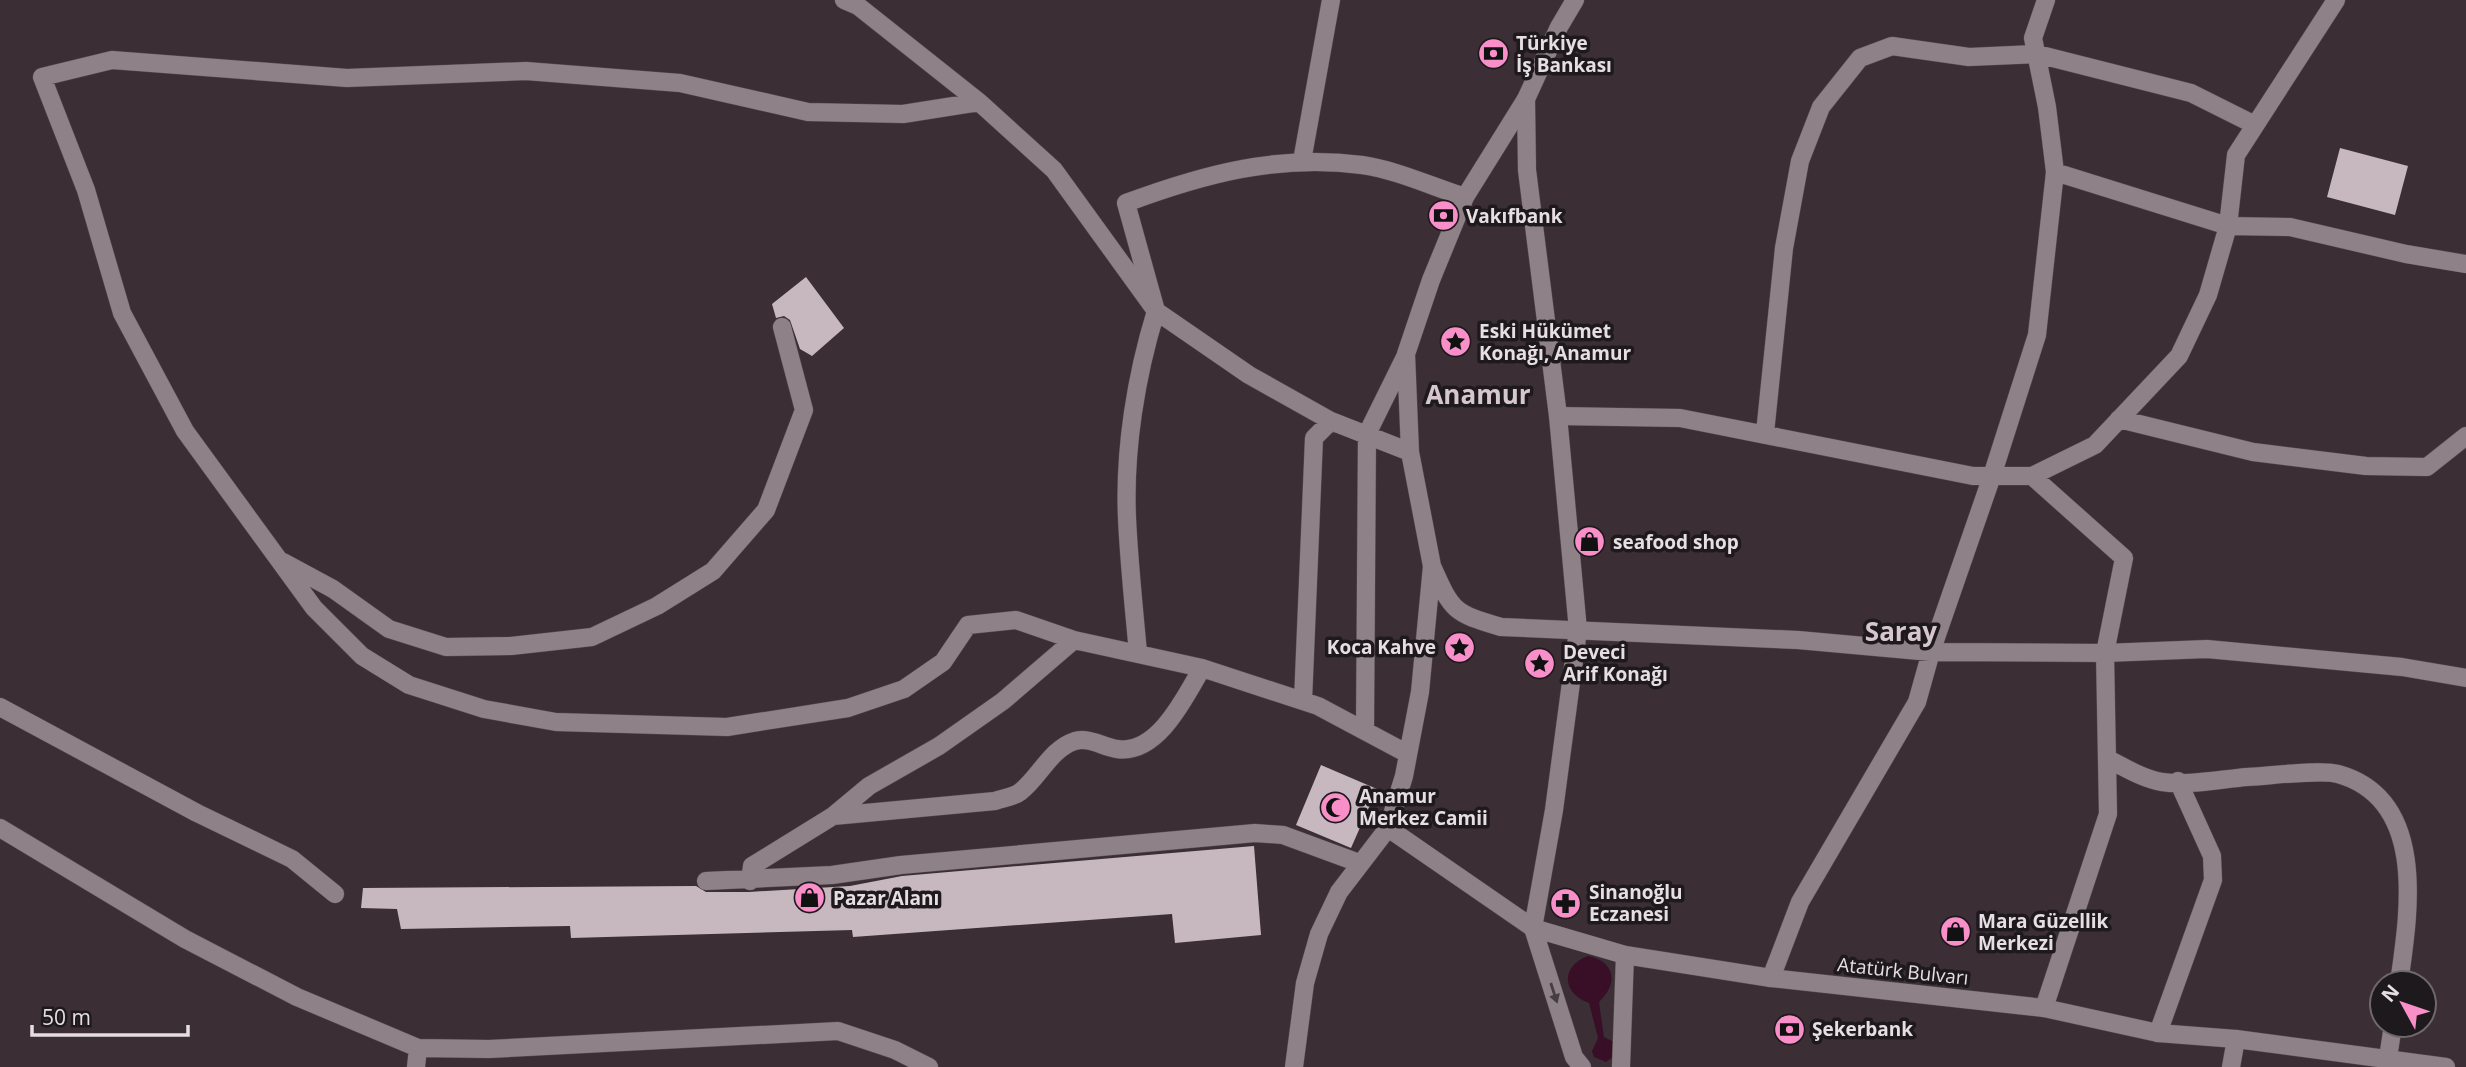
<svg xmlns="http://www.w3.org/2000/svg" width="2466" height="1067" font-family="'Open Sans',sans-serif">
<rect width="100%" height="100%" fill="#3b2f35"/>
<path fill="#380f27" d="M1588,956C1615,961 1619,984 1599,1002L1604,1037L1616,1043V1055L1606,1062L1594,1057L1592,1051L1598,1038L1589,1003C1562,994 1560,966 1588,956Z"/>
<path fill="#c7b8bf" d="M2340,148L2408,166L2395,215L2327,197Z
M806,277L844,328L812,356L800,349L790,320L784,316L776,318L772,304Z
M1321,765L1377,789L1351,848L1296,825Z
M1254,846L1261,935L1175,943L1172,914L853,937L852,930L571,938L570,926L401,929L397,909L361,908L363,888L696,886L706,892H749L850,886L902,876Z"/>
<g fill="none" stroke-linecap="round" stroke-linejoin="round">
<defs>
<path id="minor" d="M844,0L858,6L979,102L1054,170L1156,311C1136,376 1124,450 1127,518C1129,563 1134,608 1138,653
M979,102L903,114L808,112L680,83L526,71L347,78L112,60L42,77L86,190L122,313L185,431L314,608L362,656L409,685L484,709L556,722L727,727L848,708L904,689L943,662L968,625L1016,620L1074,640L1202,668L1318,706L1408,754
M1302,161L1331,0
M2055,172L2228,226L2290,227L2406,254L2466,264
M1558,416L1680,418L1973,476H2032L2095,445L2179,356L2208,295L2228,226L2236,155L2336,0
M2119,419L2253,452L2366,466L2427,467L2466,436
M1765,433L1784,248L1800,161L1821,107L1860,58L1892,46L1969,57L2037,54L2191,93L2255,125
M1410,452L1331,421L1249,375L1156,311L1126,203C1204,174 1278,154 1362,165C1397,170 1433,187 1465,197
M2032,476L2124,558L2105,653L2108,814L2044,1008
M283,562L333,589L389,629L446,647L511,646L592,637L657,606L713,571L766,510L804,410L782,327
M1432,566C1452,611 1453,613 1501,627L1798,640L1931,652L2105,653L2207,649L2402,667L2466,678
M1303,701L1314,438L1331,421
M0,707L197,813L292,859L335,894
M1365,731L1367,434L1406,355
M2108,759C2124,767 2143,779 2162,782C2186,786 2222,779 2247,777C2269,776 2320,769 2338,774C2428,799 2409,913 2399,983
M833,816L995,801C1002,798 1014,797 1020,792C1039,778 1050,749 1075,741C1090,737 1103,747 1117,749C1158,755 1185,697 1202,668
M0,828L185,939L297,997L418,1048L489,1049L838,1031L895,1050L929,1067
M706,881L832,875L901,865L1255,833L1283,835L1359,863
M750,881L752,866L833,816L869,786L939,746L1003,701L1074,640
M1771,978L1800,902L1917,702L1931,652L1992,476L2037,335L2055,172L2047,107L2033,38L2046,0
M2158,1033L2213,880L2212,856L2178,781
M2388,1058L2393,1025
M416,1067L418,1048
M1294,1067L1305,983L1319,934L1339,892L1388,828L1404,776L1420,692L1432,566L1410,452L1406,354L1431,280L1465,197L1526,99
M2231,1067L2236,1039"/>
<path id="tertiary" d="M1575,0L1559,27L1526,99L1527,170L1558,416L1578,630L1554,810L1533,928L1574,1057L1582,1067
M1388,828L1533,928L1625,955L1771,978L2044,1008L2158,1033L2236,1039L2446,1067
M1621,1067L1625,955"/>
</defs>
<use href="#minor" stroke="#554b4f" stroke-width="19"/>
<use href="#tertiary" stroke="#554b4f" stroke-width="19"/>
<use href="#minor" stroke="#8f8188" stroke-width="18"/>
<use href="#tertiary" stroke="#8f8188" stroke-width="18"/>
</g>
<defs><path id="oneway-solid" d="M-6-.8H1V-3.2L6.5 0L1 3.2V.8H-6Z" transform="scale(1.75)"/></defs>
<use fill="#463d42" href="#oneway-solid" transform="translate(1554 993) rotate(72)"/>
<defs>
<symbol id="bank-disc" viewBox="-11 -11 22 22"><circle r="9.5" fill="#f98fc9" stroke="#1e191c"/><path d="M-6-4H6V4H-6ZM0-2.3a2.3 2.3 0 1 0 0 4.6a2.3 2.3 0 1 0 0-4.6Z" fill="#111"/></symbol>
<symbol id="sight-disc" viewBox="-11 -11 22 22"><circle r="9.5" fill="#f98fc9" stroke="#1e191c"/><path d="M0-6L1.8-2.2L6-1.7L2.9 1.2L3.7 5.4L0 3.3L-3.7 5.4L-2.9 1.2L-6-1.7L-1.8-2.2Z" fill="#111"/></symbol>
<symbol id="shop-disc" viewBox="-11 -11 22 22"><circle r="9.5" fill="#f98fc9" stroke="#1e191c"/><path d="M-5-2.5h2.3a2.7 3.5 0 0 1 5.4 0H5L5.5 6h-11ZM-1.5-2.5h3a1.5 2.3 0 0 0-3 0Z" fill="#111"/></symbol>
<symbol id="mosque-disc" viewBox="-11 -11 22 22"><circle r="9.5" fill="#f98fc9" stroke="#1e191c"/><path d="M3.5-4.9A6 6 0 1 0 3.5 4.9A5 5 0 1 1 3.5-4.9Z" fill="#111"/></symbol>
<symbol id="pharmacy-disc" viewBox="-11 -11 22 22"><circle r="9.5" fill="#f98fc9" stroke="#1e191c"/><path d="M-2-6h4v4h4v4h-4v4h-4v-4h-4v-4h4Z" fill="#111"/></symbol>
</defs>
<g fill-rule="evenodd">
<use href="#bank-disc" x="1476" y="36" width="35" height="35"/>
<use href="#bank-disc" x="1426" y="198" width="35" height="35"/>
<use href="#sight-disc" x="1438" y="324" width="35" height="35"/>
<use href="#shop-disc" x="1572" y="524" width="35" height="35"/>
<use href="#sight-disc" x="1442" y="630" width="35" height="35"/>
<use href="#sight-disc" x="1522" y="646" width="35" height="35"/>
<use href="#mosque-disc" x="1318" y="790" width="35" height="35"/>
<use href="#shop-disc" x="792" y="880" width="35" height="35"/>
<use href="#pharmacy-disc" x="1548" y="886" width="35" height="35"/>
<use href="#shop-disc" x="1938" y="914" width="35" height="35"/>
<use href="#bank-disc" x="1772" y="1012" width="35" height="35"/>
</g>
<g text-anchor="middle" dominant-baseline="central" stroke-width="7" stroke-linejoin="round" paint-order="stroke">
<g font-size="19" font-weight="bold" fill="#e6dee2" stroke="#1e191c" text-anchor="start">
<text x="1516" y="43">Türkiye<tspan x="1516" dy="22">İş Bankası</tspan></text>
<text x="1466" y="216">Vakıfbank</text>
<text x="1479" y="331">Eski Hükümet<tspan x="1479" dy="22">Konağı, Anamur</tspan></text>
<text x="1613" y="542">seafood shop</text>
<text x="1436" y="647" text-anchor="end">Koca Kahve</text>
<text x="1563" y="652">Deveci<tspan x="1563" dy="22">Arif Konağı</tspan></text>
<text x="1359" y="796">Anamur<tspan x="1359" dy="22">Merkez Camii</tspan></text>
<text x="1589" y="892">Sinanoğlu<tspan x="1589" dy="22">Eczanesi</tspan></text>
<text x="833" y="898">Pazar Alanı</text>
<text x="1978" y="921">Mara Güzellik<tspan x="1978" dy="22">Merkezi</tspan></text>
<text x="1812" y="1029">Şekerbank</text>
</g>
<g font-size="19" fill="#e6dee2" stroke="#1e191c">
<text transform="translate(1903 971) rotate(6)">Atatürk Bulvarı</text>
</g>
<g font-size="26" font-weight="bold" fill="#d6c7ce" stroke="#1e191c">
<text x="1478" y="394">Anamur</text>
<text x="1901" y="631">Saray</text>
</g>
</g>
<g transform="translate(2403 1004) rotate(310)"><circle r="33" fill="#1e191c" stroke="#6e686b" stroke-width="2"/>
<path d="M0-5L12 26L0 18L-12 26Z" fill="#f98fc9"/>
<text y="-10" font-size="19" font-weight="bold" text-anchor="middle" fill="#e6dee2">N</text>
</g>
<path d="M32 1025v10h156v-10" fill="none" stroke="#e6dee2" stroke-width="3.5"/>
<text x="42" y="1025" font-size="21" fill="#e6dee2" stroke="#1e191c" stroke-width="5" paint-order="stroke">50 m</text>
</svg>
